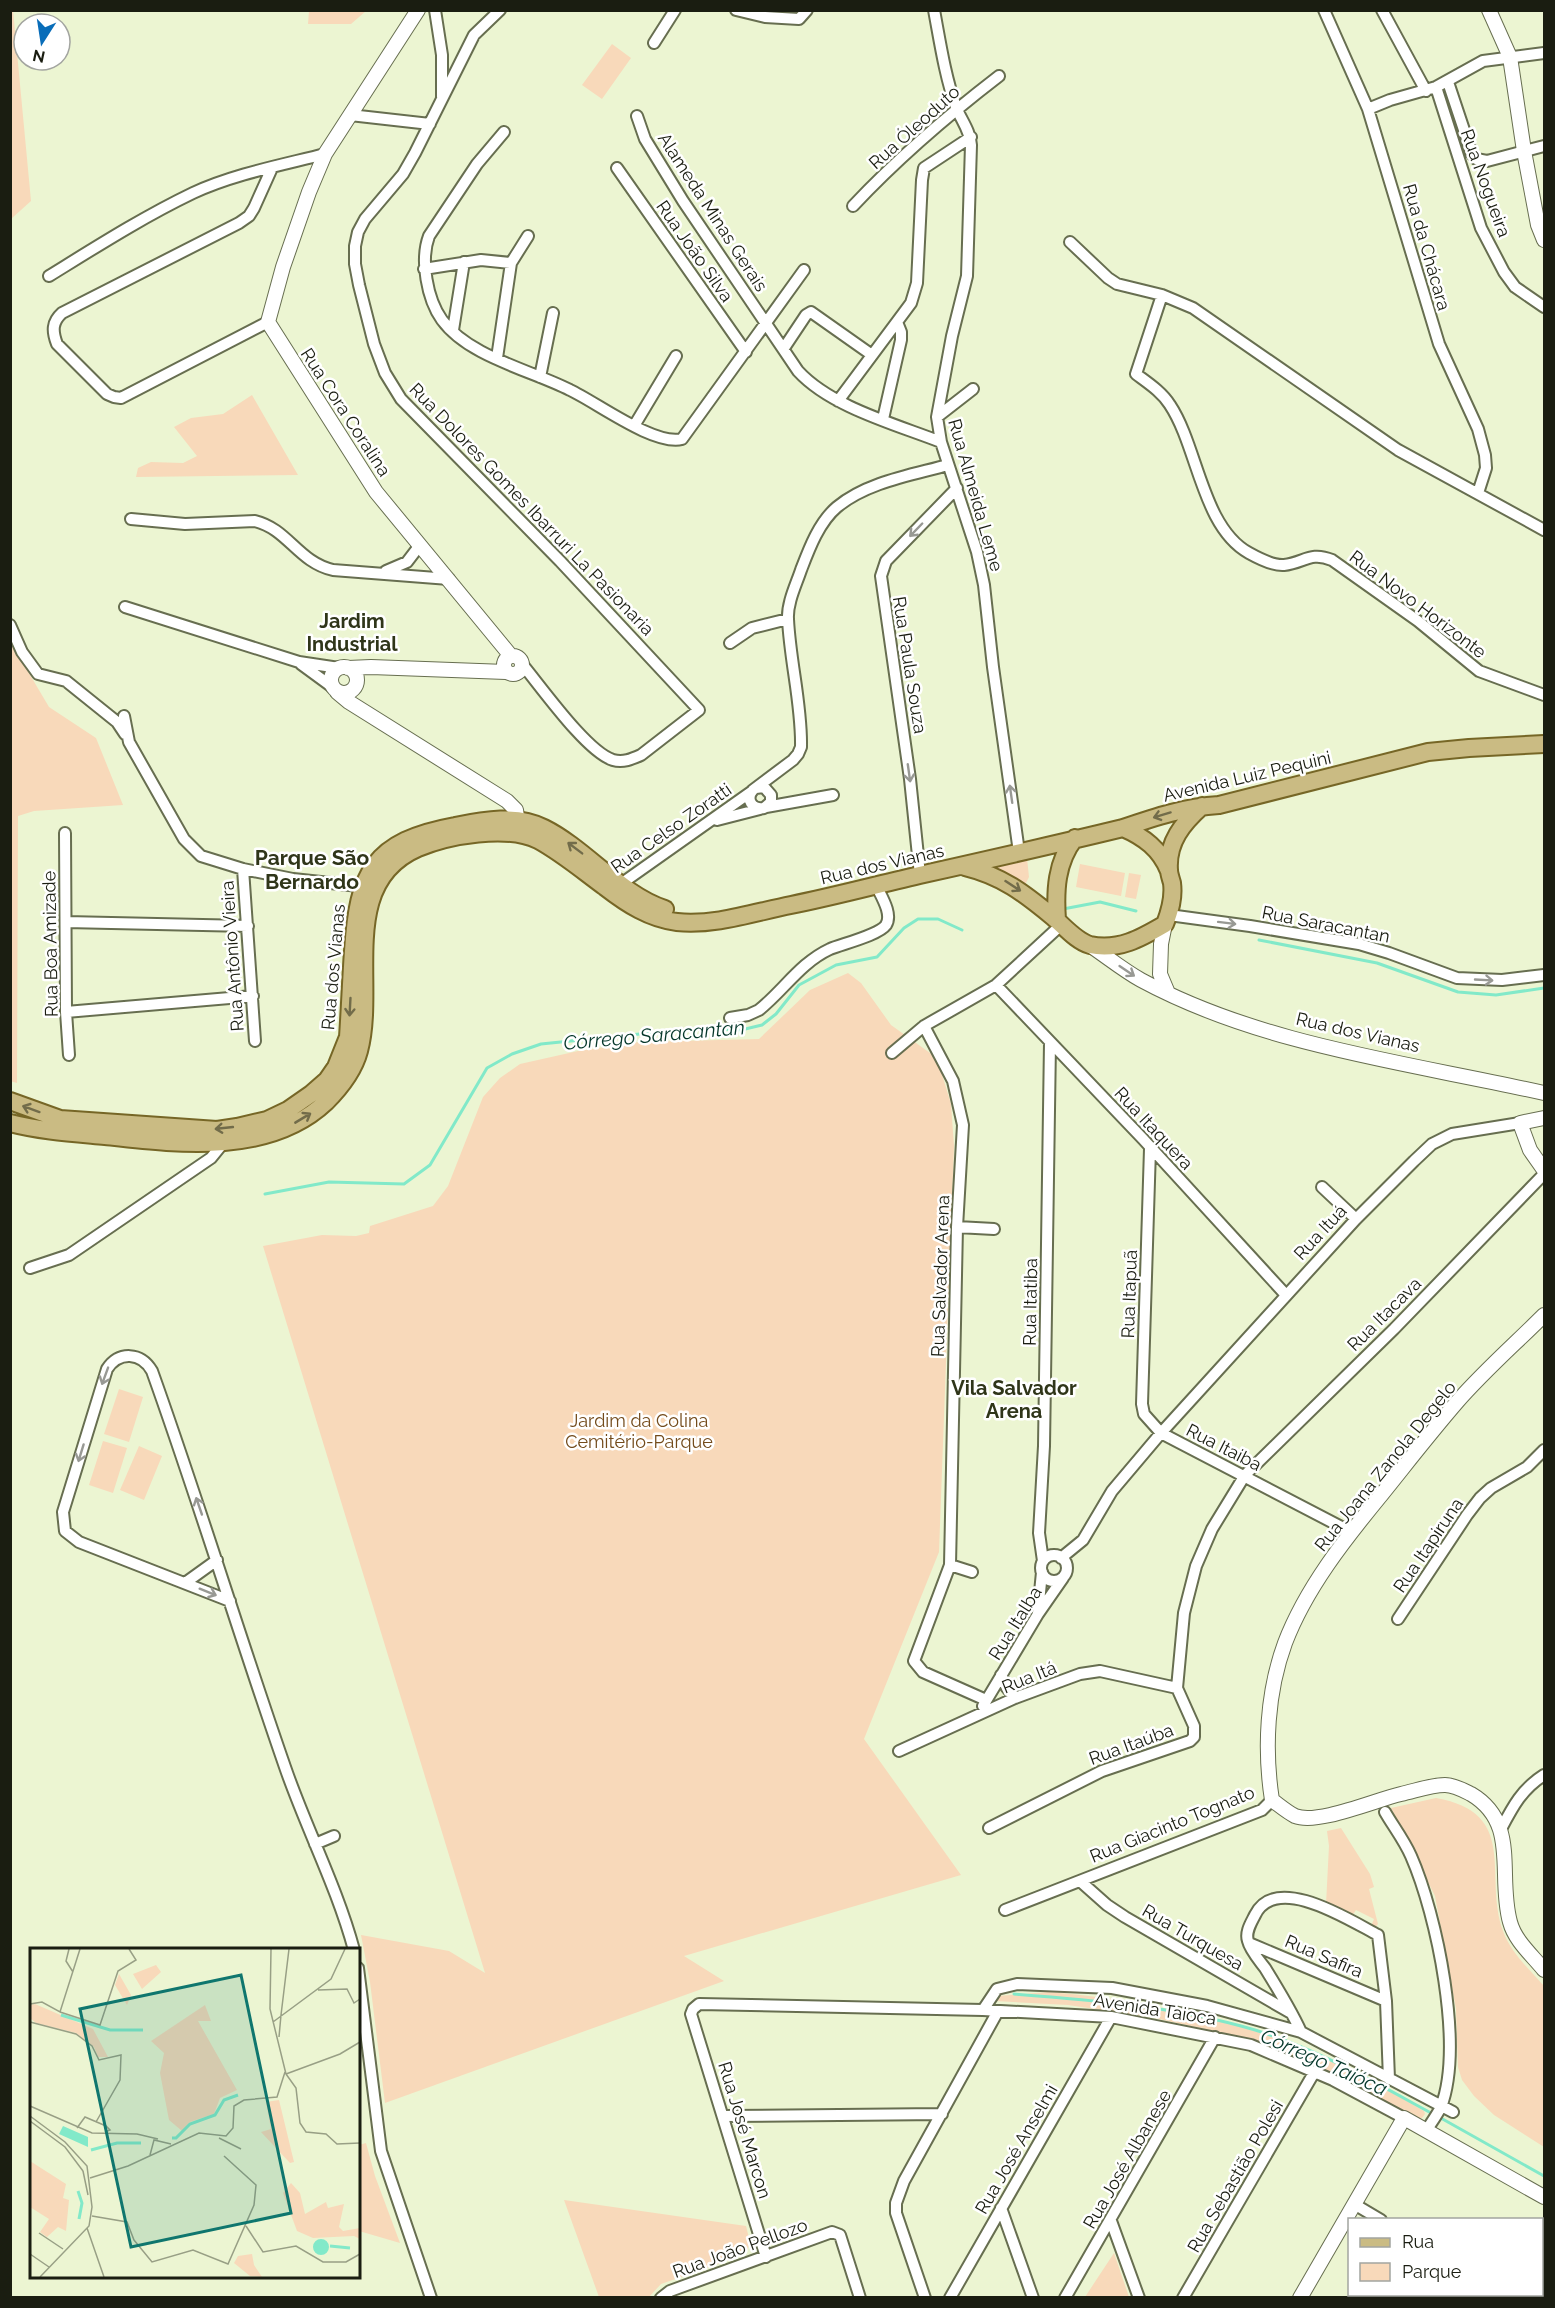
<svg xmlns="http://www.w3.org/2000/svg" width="1555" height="2308" font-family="Raleway,sans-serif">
<rect width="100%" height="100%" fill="#ecf5d2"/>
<path fill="#f8d9ba" d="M13,10L31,201L11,219L10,11Z
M309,11V10L366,11L351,24H308Z
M612,44L631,58L602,99L582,85Z
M252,395L298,475L136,477L138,468L151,462L183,463L197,456L174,427L191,418L223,414Z
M10,641L49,707L96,738L123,805L34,811L18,816L17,1083L10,1081Z
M1027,858L1029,877L1025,885L985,867Z
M1080,864L1125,873L1121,896L1076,887Z
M1129,873L1141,875L1136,899L1125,897Z
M848,973L861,983L891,1025L937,1058L951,1104L954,1146L939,1552L864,1739L961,1875L684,1956L724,1981L385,2103L370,1982L361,1935L449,1951L485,1973L263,1246L322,1235L356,1236L369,1233L370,1226L433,1206L448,1186L483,1097L500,1078L520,1064L578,1051L639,1042L759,1039L810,990Z
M119,1389L143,1397L129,1442L104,1434Z
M103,1441L127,1448L113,1493L89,1485Z
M139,1446L162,1456L144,1500L120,1490Z
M1436,1798C1520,1813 1483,1875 1503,1931C1511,1953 1529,1969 1544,1986V2147L1494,2115L1474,2096L1462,2080L1458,2067L1456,2009L1435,1896L1391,1808Z
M1341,1828L1370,1874L1374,1887L1369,1889L1378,1924L1375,1927L1371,1926L1374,1919L1356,1910L1352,1916L1326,1904L1329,1846L1327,1831Z
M1049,1992C1125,1998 1200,2013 1273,2037C1326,2054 1376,2083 1424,2111L1425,2114L1422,2118H1417L1336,2074L1297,2057L1249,2039L1150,2017L1068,2005L995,2001L997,1996Z
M366,2143L375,2176L400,2243L359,2231V2145Z
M564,2200L746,2226C749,2238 753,2248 741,2256L661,2284L649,2297H599Z
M1114,2253L1129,2297H1085Z"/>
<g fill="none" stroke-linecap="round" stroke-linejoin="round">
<path stroke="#82e9c9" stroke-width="3" d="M1063,909L1100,902L1136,911
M1259,940L1377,963L1458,992L1496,995L1544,988
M265,1194L329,1182L404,1184L430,1165L487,1068L512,1054L541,1044L699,1028L741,1030L762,1025L776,1014L799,985L836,965L877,957L904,928L918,919H938L962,930
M1014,1994C1091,2000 1167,2006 1241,2026C1309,2044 1372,2081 1433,2114
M1439,2117L1544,2176"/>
<defs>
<path id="minor" d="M435,10L442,55V97
M500,10L474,35L415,153L403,174L365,219L358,232L355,246V264L359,285L374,344L385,373L401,399L560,561L699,710L641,755C632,759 623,763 613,760C587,752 542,688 522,664
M736,10L765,17L799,19L807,10
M934,10C940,42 945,76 956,107C961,120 970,130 971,145L967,276L952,336L937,417L941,442L977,552L984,585L993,667L1019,852
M1324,10L1368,109L1439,344L1478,429L1485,455L1486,468L1478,493
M1382,10L1426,91
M654,43L675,10
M1448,82L1472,154L1476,159L1487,161L1544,146
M1436,87L1481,228L1504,272L1515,287L1544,307
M1368,109L1390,100L1436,87L1483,61L1544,53
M350,115L430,124
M637,116L645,139L683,201L798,371C831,407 895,424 941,442
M504,132L477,164L429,236C420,260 427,299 442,320C469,357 531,370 570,390C596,402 654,446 682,439L804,270
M617,168L746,352
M853,206C898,158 947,116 999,76
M1070,242L1108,278L1117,284L1162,295L1193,308L1398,450L1544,530
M424,269L481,260L511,263L528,236
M49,276C96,247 143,217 193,193C234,174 282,165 325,154
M1162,295L1136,374C1148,383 1162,392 1170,405C1198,447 1202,527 1249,553C1258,558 1273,566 1284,565C1304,563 1310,551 1332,560L1418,621L1479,671L1544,695
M268,322L121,398L114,397L107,394L57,344C52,331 52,322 62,313L239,223L249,216L254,208L272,168
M453,330L464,262
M784,348L806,315L811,312L872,355
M497,358L511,263
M540,377L553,313
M838,401L911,303L917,283L922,180L924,168L971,137
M937,417L973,389
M883,419L901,340V332L897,322
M634,426L676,356
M131,519L185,524L255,521C288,529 298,562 333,570L449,579
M386,571L407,562L420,545
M125,607L299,662L339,668
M10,625L22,652L38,674L66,681L117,722L125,734
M730,643L752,628L788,619
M301,664L331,686
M124,716L129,742L184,839L201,856L243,869L293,879L368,887
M756,788L764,787L771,795V802L764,808C752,810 745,799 753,790L793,760L798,754L801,747C802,705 790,662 788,619C787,603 796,585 801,570C809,549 819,522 837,507C867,482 912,475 948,465
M766,807L833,795
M717,820L760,809
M65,833L66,1012L69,1055
M243,869L255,1041
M920,875L910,779L881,576L886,561L957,488
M618,886L751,792
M1169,915L1250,926L1359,944L1389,953L1457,978L1502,980L1544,975
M66,922L248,926
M996,985L1143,1139L1286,1295
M66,1012L253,996
M730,1018L748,1015L759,1010C784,990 800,963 830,949C842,944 879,935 886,925C893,914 881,896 876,885
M924,1026L953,1081L963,1125L957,1227L950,1565L914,1661L923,1672L986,1700
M892,1053L924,1026L996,985L1061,925
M1150,1149L1142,1404L1144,1414L1161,1433L1351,1532
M1322,1187L1356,1219
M957,1227L994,1229
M30,1268L69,1255L211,1158L224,1142
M1041 1568a13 13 0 1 1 26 0a13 13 0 1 1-26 0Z
M1061,1558L1083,1540L1112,1491L1161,1433L1356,1219L1414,1161L1432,1144L1452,1134L1520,1123
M1043,1561L1039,1533L1044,1446L1050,1043
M950,1565L972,1572
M185,1583L217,1560
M230,1601L79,1542L65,1531L63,1512L107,1369C119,1351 141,1352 152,1371C199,1502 239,1635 285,1767C306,1828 337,1887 354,1950
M1038,1613L1042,1572
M1398,1619L1467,1515L1480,1498L1491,1488L1527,1467L1544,1450
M1001,1675L1007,1688L1015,1698
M983,1706L1038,1614L1063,1578
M899,1751L1015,1698L1080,1674L1100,1671L1177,1688
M1385,1812C1393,1826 1404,1840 1411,1856C1437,1915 1464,2046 1441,2107C1437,2115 1431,2123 1426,2131
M989,1828L1102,1771L1190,1741L1194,1737V1726L1177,1688L1184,1613L1196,1566L1212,1529L1245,1475L1394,1329L1544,1174
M1501,1829C1513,1806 1522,1789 1544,1775
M315,1844L334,1836
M1080,1881L1107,1905L1125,1917L1291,2013
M1005,1910L1262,1810L1272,1800
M1249,1943L1386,2001
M358,1968L381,2151L431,2298
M983,2010L997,1989L1017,1984L1112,1988L1207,2006L1301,2032L1453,2112
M1301,2032C1291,2010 1278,1989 1265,1968C1259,1960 1250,1950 1248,1941C1245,1932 1251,1923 1255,1915C1276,1872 1351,1921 1378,1935L1386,2001L1389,2079
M723,2116L942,2114
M1354,2204L1381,2220
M1001,2208L1033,2298
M1111,2221L1139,2298
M766,2257L691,2014L693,2009L699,2004L983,2010L1111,2017L1251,2045L1333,2080L1404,2118
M1510,2294L1515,2298
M661,2298L670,2291L832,2232L840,2235L860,2298
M925,2298L896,2213V2203L904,2181L998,2011
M950,2298L1111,2017
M1065,2298L1215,2037
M1183,2298L1315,2071"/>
<path id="tertiary" d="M418,10L325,154L309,192L283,267L268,322L376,492L511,656
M1489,10L1510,57L1524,151L1538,225L1544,240
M504 665a9 9 0 1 1 18 0a9 9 0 1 1-18 0Z
M331 680a13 13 0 1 1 26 0a13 13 0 1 1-26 0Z
M348,668L371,667L506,672
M337,692L349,702L507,801L516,810L519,830
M1165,924L1161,944L1160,974L1168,993
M1088,944C1106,956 1123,970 1141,980C1263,1046 1411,1063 1544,1093
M1544,1118L1520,1123L1530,1150L1544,1170
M1544,1315C1515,1344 1484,1371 1457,1402C1431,1432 1407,1463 1382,1494C1345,1539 1306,1588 1285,1643C1267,1692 1264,1749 1272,1800C1279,1805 1287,1812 1295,1816C1318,1825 1375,1800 1401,1794C1415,1791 1431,1785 1445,1785C1454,1785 1463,1790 1471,1794C1520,1823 1497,1875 1510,1922C1515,1941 1532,1955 1544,1970
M1300,2298L1404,2118L1544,2197"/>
<path id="primary" d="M1123,828C1144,837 1160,849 1169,871
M965,867C1002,876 1024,893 1053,917C1064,926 1076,941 1090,945C1119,951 1141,938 1165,924C1170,911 1174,898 1172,883C1171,879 1169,874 1169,870C1167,842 1183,823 1202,806
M1057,920C1055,891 1056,862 1075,838
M10,1101L60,1119L217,1130L237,1127L267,1120L288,1110L311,1094L327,1080L336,1067L348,1037C350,1008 351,979 353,951C358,872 373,841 455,826C484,820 517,814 544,828C586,849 621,895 665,909
M10,1123C41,1131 73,1133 105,1136C177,1144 269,1156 326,1102C340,1088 354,1070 359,1051C377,984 337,883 418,848C449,835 507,825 538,840C562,853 583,871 605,887C627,904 650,919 677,922C715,926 755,912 791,905C836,896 880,884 924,874C991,859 1057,844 1123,828C1155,817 1185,807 1219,805L1428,752L1469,748L1544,744"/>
</defs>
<use href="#minor" stroke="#676e50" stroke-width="14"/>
<use href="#tertiary" stroke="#676e50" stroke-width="16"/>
<use href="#primary" stroke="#766626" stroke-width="20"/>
<use href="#minor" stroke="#fff" stroke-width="10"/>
<use href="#tertiary" stroke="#fff" stroke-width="14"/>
<use href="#primary" stroke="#cabb83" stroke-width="16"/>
</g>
<defs><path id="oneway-shaft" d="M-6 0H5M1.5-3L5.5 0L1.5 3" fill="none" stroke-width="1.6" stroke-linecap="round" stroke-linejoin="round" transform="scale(1.5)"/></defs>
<g stroke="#989994">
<use href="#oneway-shaft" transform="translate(916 530) rotate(134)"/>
<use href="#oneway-shaft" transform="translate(909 773) rotate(82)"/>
<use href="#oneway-shaft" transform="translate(1011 794) rotate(-98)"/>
<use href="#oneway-shaft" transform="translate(1227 923) rotate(7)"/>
<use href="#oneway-shaft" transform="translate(1127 971) rotate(34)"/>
<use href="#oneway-shaft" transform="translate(1484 980) rotate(3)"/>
<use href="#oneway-shaft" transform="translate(105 1376) rotate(110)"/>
<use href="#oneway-shaft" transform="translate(81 1453) rotate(107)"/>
<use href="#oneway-shaft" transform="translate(199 1506) rotate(-109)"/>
<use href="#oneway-shaft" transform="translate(208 1592) rotate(22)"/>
</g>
<g stroke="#726c4a">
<use href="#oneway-shaft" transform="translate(1162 815) rotate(163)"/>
<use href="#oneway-shaft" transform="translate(575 848) rotate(-143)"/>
<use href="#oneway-shaft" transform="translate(1013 886) rotate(33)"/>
<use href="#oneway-shaft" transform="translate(350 1007) rotate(93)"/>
<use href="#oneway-shaft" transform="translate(31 1109) rotate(-160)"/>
<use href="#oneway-shaft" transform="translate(303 1118) rotate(-31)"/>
<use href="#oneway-shaft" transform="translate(224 1128) rotate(174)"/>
</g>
<g text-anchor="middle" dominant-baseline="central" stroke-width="5" stroke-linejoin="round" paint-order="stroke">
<g font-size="18" fill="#1a1d11" stroke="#fff">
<text transform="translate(914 127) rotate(-42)">Rua Óleoduto</text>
<text transform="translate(1486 183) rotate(70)">Rua Nogueira</text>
<text transform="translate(713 212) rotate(57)">Alameda Minas Gerais</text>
<text transform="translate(1427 247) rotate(74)">Rua da Chácara</text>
<text transform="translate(695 251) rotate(55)">Rua João Silva</text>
<text transform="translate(346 412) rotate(57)">Rua Cora Coralina</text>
<text transform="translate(976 495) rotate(74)">Rua Almeida Leme</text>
<text transform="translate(532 509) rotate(46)">Rua Dolores Gomes Ibarruri La Pasionaria</text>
<text transform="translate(1418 604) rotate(37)">Rua Novo Horizonte</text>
<text transform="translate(910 665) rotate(81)">Rua Paula Souza</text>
<text transform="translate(1247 776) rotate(-13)">Avenida Luiz Pequini</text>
<text transform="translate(671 828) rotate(-35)">Rua Celso Zoratti</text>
<text transform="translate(882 864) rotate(-13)">Rua dos Vianas</text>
<text transform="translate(1326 924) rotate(11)">Rua Saracantan</text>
<text transform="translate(50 944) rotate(-91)">Rua Boa Amizade</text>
<text transform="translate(232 956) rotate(-94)">Rua Antônio Vieira</text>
<text transform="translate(333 967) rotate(-85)">Rua dos Vianas</text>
<text transform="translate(1358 1032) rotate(13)">Rua dos Vianas</text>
<text transform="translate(1154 1128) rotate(47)">Rua Itaquera</text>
<text transform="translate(1320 1232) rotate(-47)">Rua Ituá</text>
<text transform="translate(940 1276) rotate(-88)">Rua Salvador Arena</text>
<text transform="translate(1129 1294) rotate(-88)">Rua Itapuã</text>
<text transform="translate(1030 1302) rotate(-89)">Rua Itatiba</text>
<text transform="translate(1384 1314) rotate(-45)">Rua Itacava</text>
<text transform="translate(1224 1447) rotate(27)">Rua Itaiba</text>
<text transform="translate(1385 1466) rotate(-51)">Rua Joana Zanola Degelo</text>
<text transform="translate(1428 1545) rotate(-56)">Rua Itapiruna</text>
<text transform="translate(1015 1623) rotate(-58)">Rua Italba</text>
<text transform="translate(1029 1677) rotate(-22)">Rua Itá</text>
<text transform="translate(1131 1744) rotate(-20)">Rua Itaúba</text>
<text transform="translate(1172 1824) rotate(-22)">Rua Giacinto Tognato</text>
<text transform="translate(1193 1937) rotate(30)">Rua Turquesa</text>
<text transform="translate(1324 1956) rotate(23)">Rua Safira</text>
<text transform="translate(1155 2009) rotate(9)">Avenida Taioca</text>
<text transform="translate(745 2130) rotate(73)">Rua José Marcon</text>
<text transform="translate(1016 2149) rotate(-60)">Rua José Anselmi</text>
<text transform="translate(1127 2159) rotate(-60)">Rua José Albanese</text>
<text transform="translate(1235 2176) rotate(-60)">Rua Sebastião Polesi</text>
<text transform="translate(740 2248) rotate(-20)">Rua João Pellozo</text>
</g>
<g font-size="18" fill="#734b1b" stroke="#fff">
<text x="639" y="1420">Jardim da Colina<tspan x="639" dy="21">Cemitério-Parque</tspan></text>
</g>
<g font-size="20" font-weight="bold" fill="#2f3519" stroke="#fff">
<text x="352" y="621">Jardim<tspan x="352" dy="23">Industrial</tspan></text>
<text x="1014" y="1388">Vila Salvador<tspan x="1014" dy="23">Arena</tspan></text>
</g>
<g font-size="20" font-style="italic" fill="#05372a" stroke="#fff">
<text transform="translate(654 1035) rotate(-5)">Córrego Saracantan</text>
<text transform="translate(1324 2062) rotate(24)">Córrego Taióca</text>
</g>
<g font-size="21" font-weight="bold" fill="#2f3519" stroke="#fff">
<text x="312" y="857">Parque São<tspan x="312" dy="24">Bernardo</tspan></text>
</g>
</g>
<g transform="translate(30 1948)">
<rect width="330" height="330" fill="#ecf5d2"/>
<path d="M126,17L131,24L112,41L103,26ZM89,26L101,47L97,57L85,37ZM5,56L63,81L78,109H68L64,99L46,85L6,75L0,70V57ZM175,57L181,73H168L207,142L190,150L184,166L160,174L152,183L139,172L130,125L134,105L121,93ZM249,152L264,214L260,215L231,184L241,181L236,154ZM0,213L36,236L33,250L39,252L36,283L28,279L17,289L10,284L19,271L0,259ZM261,235L270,245L275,266L296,254L298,260L314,256L309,279L313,283L330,280V291L324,288L283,290L267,283L253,245ZM222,306L224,317L232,329L220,328L204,315L208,308Z" fill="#f8d9ba"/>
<path d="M33,178L58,189V199L29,186ZM283 299a8 8 0 1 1 16 0a8 8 0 1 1-16 0Z" fill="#82e9c9"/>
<path fill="none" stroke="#82e9c9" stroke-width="3" d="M31,67L80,82H113M142,190H146L160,176L185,167L194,152L208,147M61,202L87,195H111M48,243L52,255L49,271M300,298L320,300"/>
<path fill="none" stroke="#989f85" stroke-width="1.5" d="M39,1L36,13L43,24M241,1L240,61L256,126M288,42L317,41L324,55L330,51M0,56L12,54L30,64L50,1M30,64L70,77L88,23L106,12L99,1M251,67L259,1M0,74L46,86L62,98L69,112L91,107L90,132L66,174M243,74L301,31L315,1M249,89L251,67M256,126L266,140L270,175L276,184L296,186L307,196L330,195M256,126L310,106L330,94M0,158L62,185L107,186L128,191M0,168L35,194L57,218L62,259L59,278L10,329M0,173L35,199L53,223M47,180L55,169L76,178L80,182L75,184M189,190L211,201M120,207L124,192L141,196M53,223L58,247M60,230L98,218L169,185L196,188L203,180L204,158L214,152L247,149L255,124M62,268L97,274L104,292L122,314L163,302L198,316L224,257L226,237L194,208M216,278L233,304L266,298L293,314H316L330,306M57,280L74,329M9,285L33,301M0,306L19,319"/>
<path fill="#0f766e" fill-opacity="0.15" stroke="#0f766e" stroke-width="3" d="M211,27L261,265L101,299L50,61Z"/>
<rect width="330" height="330" fill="none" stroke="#1a1d11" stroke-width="3"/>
</g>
<rect width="1555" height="2308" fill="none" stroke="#1a1d11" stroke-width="24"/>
<rect x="1348" y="2218" width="195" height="78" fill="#ffffff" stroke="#a3a5a0" stroke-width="1.5"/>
<rect x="1360" y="2238" width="30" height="9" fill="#cabb83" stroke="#a3a5a0" stroke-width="1.5"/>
<text x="1402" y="2248" font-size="18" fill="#1a1d11">Rua</text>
<rect x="1360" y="2263" width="30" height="18" fill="#f8d9ba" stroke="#a3a5a0" stroke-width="1.5"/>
<text x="1402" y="2278" font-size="18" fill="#1a1d11">Parque</text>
<g transform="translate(42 42) rotate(192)"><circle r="28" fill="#ffffff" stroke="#a3a5a0" stroke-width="1.5"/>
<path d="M0-4.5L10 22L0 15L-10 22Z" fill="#096db9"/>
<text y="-9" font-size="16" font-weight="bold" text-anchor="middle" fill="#1a1d11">N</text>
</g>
</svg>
